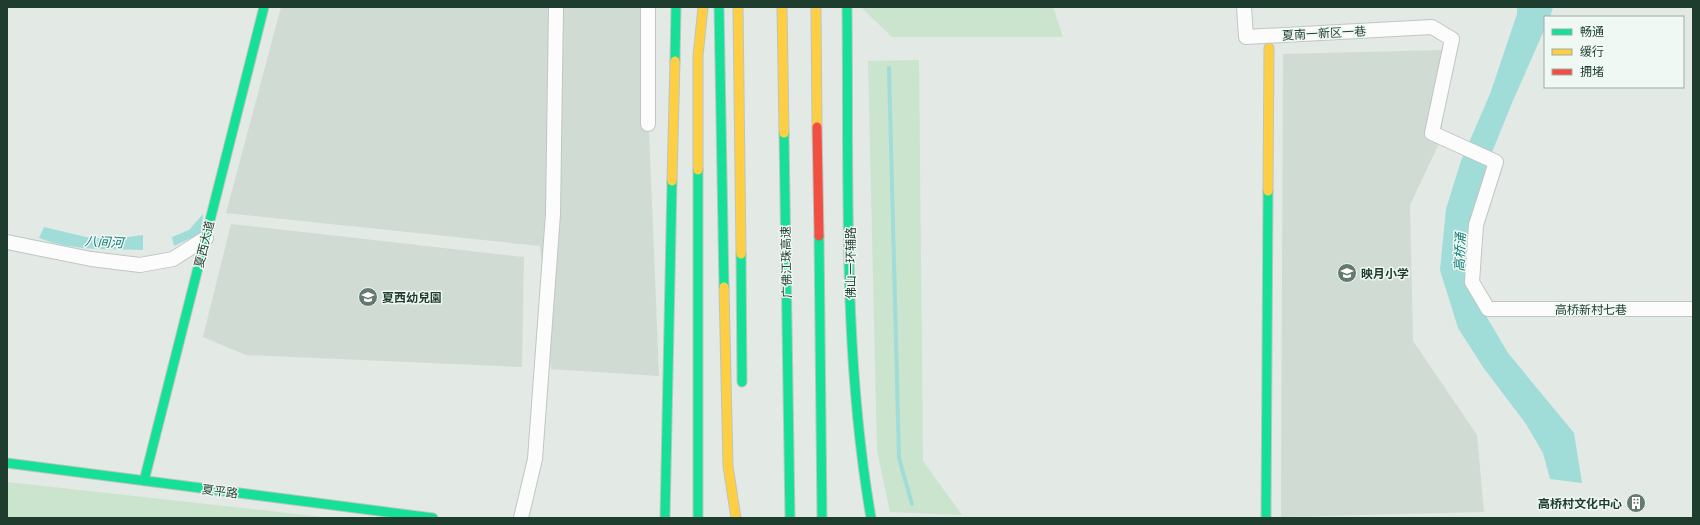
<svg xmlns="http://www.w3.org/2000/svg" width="1700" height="525" font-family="Poppins,'Noto Sans SC',sans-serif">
<rect width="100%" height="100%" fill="#e3e9e5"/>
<path fill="#d0dbd4" d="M281,7H644L659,376L551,369L540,246L226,213Z
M1442,50V137L1410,205L1413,341L1477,435L1484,512L1281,517L1283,54Z
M231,224L524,257L522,367L246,355L203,337Z"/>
<path fill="#cae4cd" d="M863,7H1053L1063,37H892L863,9Z
M919,60L923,461L962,515L890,512L877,450L868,61Z
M7,482L332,518H7Z"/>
<path fill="#a0dcd8" d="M1517,7H1553L1550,17H1545V28L1512,103L1486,167L1474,214L1471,261L1482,309L1508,353L1574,433L1582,483L1550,479L1543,453L1526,424L1483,367L1458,328L1440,270L1446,209L1461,161L1490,94L1517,14Z
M203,214L202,233L174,246L172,237L189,230Z
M44,227L90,238H120L143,235V250C109,249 72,251 39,238Z"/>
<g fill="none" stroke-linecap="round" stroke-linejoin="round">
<path stroke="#a0dcd8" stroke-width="4" d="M889,68L899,458L912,504"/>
<defs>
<path id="street" d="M648,7V124
M1244,7L1246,37L1432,27L1452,39L1432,133L1496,162L1476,225L1472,282L1488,309H1693
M7,242L91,259L140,265L173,259L206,238
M521,518L535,459L553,214L556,7"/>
<path id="fast" d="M719,7L724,287
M847,7C849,177 842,350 871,518
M675,61L676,7
M784,133L790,518
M698,170V518
M819,236L822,518
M741,254L742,382
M7,463L433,518
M144,481L264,7
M665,518L672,181
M1266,518L1268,191"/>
<path id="slow" d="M738,7L741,254
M782,7L784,133
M816,7L817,127
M698,170V56L703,7
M672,181L675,61
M1268,191L1269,48
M724,287L728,466L736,518"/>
<path id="jam" d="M817,127L819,236"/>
</defs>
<use href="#street" stroke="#c0c6c2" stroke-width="16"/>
<use href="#fast" stroke="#bcc5c0" stroke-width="11"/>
<use href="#slow" stroke="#bcc5c0" stroke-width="11"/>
<use href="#jam" stroke="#bcc5c0" stroke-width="11"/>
<use href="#street" stroke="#fbfcfb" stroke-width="14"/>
<use href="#fast" stroke="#16e098" stroke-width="9"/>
<use href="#slow" stroke="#ffcf43" stroke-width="9"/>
<use href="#jam" stroke="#f24e42" stroke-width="9"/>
</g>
<defs>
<symbol id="school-disc" viewBox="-11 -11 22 22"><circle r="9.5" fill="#64796f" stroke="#f0f8f3"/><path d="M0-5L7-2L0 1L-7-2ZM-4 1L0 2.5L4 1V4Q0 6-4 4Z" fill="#fff"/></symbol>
<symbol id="building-disc" viewBox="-11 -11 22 22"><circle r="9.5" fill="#64796f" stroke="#f0f8f3"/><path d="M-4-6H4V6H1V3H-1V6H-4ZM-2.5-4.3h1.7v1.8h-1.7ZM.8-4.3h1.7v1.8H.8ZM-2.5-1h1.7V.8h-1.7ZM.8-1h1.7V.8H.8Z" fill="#fff"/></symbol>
</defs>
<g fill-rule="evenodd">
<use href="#school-disc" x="1336" y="262" width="22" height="22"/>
<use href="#school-disc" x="357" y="286" width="22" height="22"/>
<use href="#building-disc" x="1625" y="492" width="22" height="22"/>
</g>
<g text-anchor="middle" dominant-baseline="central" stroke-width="3" stroke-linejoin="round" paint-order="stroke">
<g font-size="12" fill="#1f3d2f" stroke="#f0f8f3">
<text transform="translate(1324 33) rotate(-3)">夏南一新区一巷</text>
<text transform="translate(204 244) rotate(-76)">夏西大道</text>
<text transform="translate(786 262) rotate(-91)">广佛江珠高速</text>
<text transform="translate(850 263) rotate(-90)">佛山一环辅路</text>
<text x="1591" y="309">高桥新村七巷</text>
<text transform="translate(220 491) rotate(7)">夏平路</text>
</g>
<g font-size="12" font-weight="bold" fill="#1f3d2f" stroke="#f0f8f3" text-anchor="start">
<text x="1361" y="273">映月小学</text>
<text x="382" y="297">夏西幼兒園</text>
<text x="1622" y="503" text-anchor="end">高桥村文化中心</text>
</g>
<g font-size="13" font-style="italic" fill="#157e7b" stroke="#f0f8f3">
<text transform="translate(104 242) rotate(3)">八间河</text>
<text transform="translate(1460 252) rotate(-88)">高桥涌</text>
</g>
</g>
<rect width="1700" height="525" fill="none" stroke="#1f3d2f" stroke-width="16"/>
<rect x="1544" y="16" width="140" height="72" fill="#f0f8f3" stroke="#9cada5"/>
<rect x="1552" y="29" width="20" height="6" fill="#16e098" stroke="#9cada5"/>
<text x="1580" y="36" font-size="12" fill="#1f3d2f">畅通</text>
<rect x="1552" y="49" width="20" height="6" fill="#ffcf43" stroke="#9cada5"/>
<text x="1580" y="56" font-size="12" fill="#1f3d2f">缓行</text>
<rect x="1552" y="69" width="20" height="6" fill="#f24e42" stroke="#9cada5"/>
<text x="1580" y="76" font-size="12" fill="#1f3d2f">拥堵</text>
</svg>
